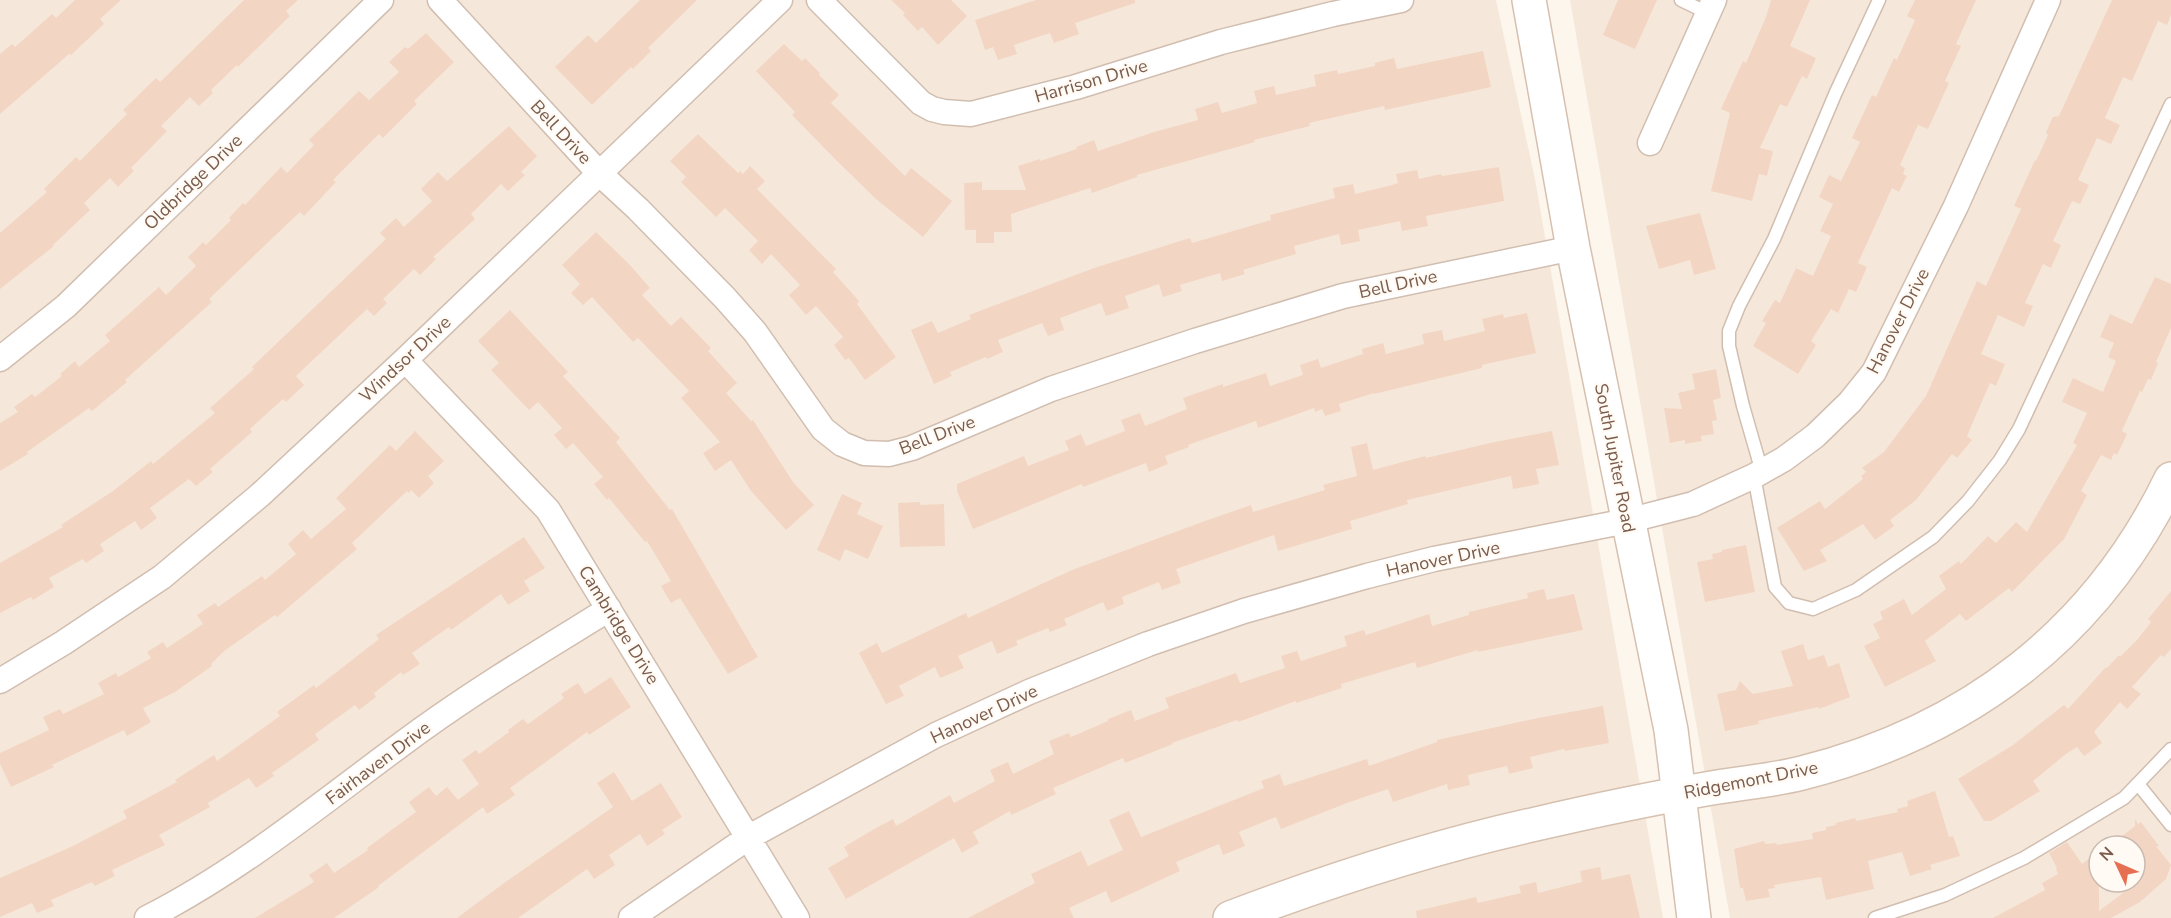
<svg xmlns="http://www.w3.org/2000/svg" width="2171" height="918" font-family="'Nunito Sans',sans-serif">
<rect width="100%" height="100%" fill="#fdf6ec"/>
<path fill="#f5e8da" fill-rule="evenodd" d="M0,0H1496L1535,179L1663,918H0Z
M1570,0H2171V918H1730ZM2099,846H2135V882H2099Z"/>
<path fill="#f3d5c3" d="M75,0H121L100,19L104,24L71,55L69,54L0,114V54L12,44L15,47L52,14L56,18Z
M244,0H298L286,11L290,16L238,67L237,65L211,90L213,93L199,106L190,97L161,126L167,131L131,168L134,171L118,187L110,178L84,203L90,210L53,245L54,246L0,289V233L47,192L44,189L76,157L80,161L127,114L123,110L156,78L160,82Z
M640,0H697L648,48L651,51L633,69L631,67L592,105L555,67L588,35L596,43Z
M891,0H951L967,16L938,45L922,27L918,31L903,15L905,13Z
M1036,0H1135V3L1075,23L1079,34L1054,43L1050,33L1014,45L1017,54L998,60L993,47L985,50L975,20Z
M1618,0H1657L1635,49L1603,35Z
M1771,0H1810L1790,46L1816,58L1807,79L1802,76L1787,107L1780,104L1760,148L1773,151L1767,176L1759,174L1752,201L1711,191L1730,113L1721,109L1743,61L1746,63L1766,17Z
M1915,0H1976L1956,44L1961,46L1945,81L1949,83L1928,129L1918,125L1900,165L1905,168L1903,174L1907,176L1899,192L1892,188L1858,263L1867,267L1856,292L1849,289L1838,313L1831,309L1811,341L1816,345L1798,374L1753,346L1766,323L1762,321L1775,300L1780,303L1796,268L1813,276L1831,236L1820,231L1833,204L1819,197L1829,175L1841,181L1860,142L1852,138L1872,95L1876,97L1894,58L1897,60L1915,20L1907,16Z
M2112,0H2171V15L2167,25L2158,21L2132,81L2123,77L2105,118L2120,125L2111,144L2097,138L2078,180L2089,185L2080,204L2072,201L2053,241L2061,245L2051,268L2043,264L2025,303L2033,306L2024,327L1998,315L1981,354L2005,364L1996,386L1990,383L1967,436L1972,440L1957,458L1952,454L1916,500L1890,520L1894,526L1875,540L1863,524L1820,550L1827,561L1804,571L1777,528L1820,501L1825,509L1863,479L1861,476L1866,472L1862,468L1884,452L1926,396L1977,281L1986,286L2021,209L2014,206L2035,160L2036,161L2048,135L2046,133L2050,123L2053,117L2059,116Z
M426,33L454,62L414,101L417,104L383,138L379,134L333,180L336,182L304,216L300,212L260,250L209,299L212,302L125,380L127,382L92,411L89,408L27,452L28,454L0,471V423L18,412L14,407L32,394L35,397L62,376L60,374L75,361L79,367L110,341L105,335L159,287L166,295L196,266L188,257L203,242L206,245L231,220L229,218L243,203L245,205L281,167L287,173L314,145L309,140L359,91L369,100L399,72L389,62L405,47L408,49Z
M784,44L802,61L805,58L820,73L819,75L839,95L831,103L905,176L911,168L952,201L923,237L876,199L836,160L792,115L795,112L756,71Z
M1483,51L1491,87L1385,110L1384,106L1309,123L1310,126L1254,140L1255,142L1137,175V177L1092,193L1090,188L1011,214L1012,232H994V243H976V230H965L964,183L982,182V190H1026L1018,166L1040,159V161L1077,149L1076,147L1094,140L1098,151L1154,132L1198,120L1195,109L1218,102L1222,113L1257,103L1254,91L1274,86L1276,95L1316,86L1314,75L1337,70L1338,74L1375,66V63L1394,58L1397,69Z
M509,126L537,156L521,172L525,175L508,191L501,184L471,214L475,219L433,257L436,259L420,275L414,269L383,299L387,303L374,316L367,309L296,376L304,385L286,402L283,399L250,429L252,432L210,469L213,472L196,486L189,479L150,508L157,518L141,530L135,521L100,544L104,551L86,563L83,559L49,578L54,587L33,600L31,597L0,613V563L63,527L61,525L113,491L151,461L153,464L215,413L210,408L254,369L252,367L386,239L380,233L396,218L404,227L432,201L421,189L438,172L447,181Z
M698,134L738,173L740,171L743,174L750,166L765,181L757,189L836,269L833,272L859,301L857,304L896,357L865,380L849,358L845,360L834,345L843,337L816,306L806,315L789,295L800,285L771,254L762,264L749,250L758,241L725,208L716,217L681,182L686,177L670,161Z
M1499,167L1504,201L1426,216L1428,226L1402,231L1400,221L1358,230L1360,241L1341,245L1339,234L1294,246L1296,254L1243,270L1245,274L1222,281L1220,273L1180,285L1182,291L1163,297L1159,284L1125,296L1129,308L1106,316L1101,303L1060,318L1064,330L1048,336L1042,323L998,340L1003,352L987,359L986,357L950,372L952,376L934,384L911,330L932,321L938,333L971,319L969,315L1094,268L1190,238L1192,243L1271,220L1270,215L1335,198L1333,188L1353,184L1355,194L1392,185L1398,183L1396,174L1417,170L1419,179L1441,174L1442,176Z
M1700,213L1716,269L1694,275L1690,260L1659,269L1646,226Z
M596,232L630,265L650,288L642,295L671,326L681,317L711,348L708,351L737,383L726,393L751,421L753,420L793,482L814,505L786,530L751,491L731,460L715,471L703,453L720,442L681,398L689,391L638,338L633,342L592,297L583,305L571,293L580,284L562,265Z
M2155,277L2171,284V328L2156,362L2158,363L2151,380L2148,379L2142,392L2140,391L2122,431L2127,434L2117,455L2114,453L2111,460L2101,455L2081,491L2087,495L2064,539L2012,592L2009,588L1966,621L1960,614L1925,641L1936,661L1885,687L1864,646L1880,638L1873,624L1883,619L1880,612L1904,599L1912,615L1946,589L1939,576L1959,561L1961,564L1988,536L1996,543L2016,522L2027,532L2077,445L2073,443L2087,413L2062,402L2073,378L2103,392L2116,361L2108,357L2114,343L2100,337L2110,314L2132,324Z
M510,310L568,372L563,376L620,438L616,442L670,510L672,509L758,657L728,674L680,598L671,603L661,586L671,581L647,541L645,542L609,498L607,500L594,484L603,477L573,443L566,449L554,435L562,428L538,402L529,410L491,370L499,363L478,341Z
M1527,313L1536,353L1482,365V368L1374,394V393L1339,404L1341,411L1325,416L1322,409L1315,412L1314,408L1258,428L1256,421L1188,445L1189,447L1165,456L1168,464L1149,472L1146,463L1083,487L1082,484L973,529L957,491V484L1024,456L1028,466L1069,450L1065,441L1081,434L1086,446L1125,431L1121,420L1140,413L1145,426L1187,409L1183,398L1223,384V387L1266,373L1270,386L1303,375L1300,365L1318,359L1321,368L1363,354L1362,349L1383,343L1386,354L1424,344L1422,334L1442,330L1444,341L1485,331L1482,319L1503,314L1504,318Z
M1716,369L1721,398L1713,400L1717,420L1712,421L1714,434L1701,436L1702,441L1685,444V440L1670,443L1664,408L1682,409L1678,393L1695,389L1692,374Z
M415,431L444,461L428,476L434,483L419,498L411,490L409,493L407,491L352,543L357,549L277,617L275,615L224,651L211,664L212,666L175,692L143,708L151,722L127,736L124,730L52,765L54,767L11,787L0,764V753L49,730L43,717L60,709L63,714L104,694L98,683L116,673L118,677L151,658L147,652L163,642L167,648L203,624L197,615L215,603L218,607L262,576L265,580L296,554L288,544L303,530L311,539L346,509L336,498L390,445L396,451Z
M1552,431L1559,465L1536,469L1539,484L1513,489L1511,476L1407,500L1408,504L1350,521L1352,529L1278,551L1274,535L1228,551L1176,569L1181,583L1162,590L1159,582L1122,597L1124,604L1107,611L1103,602L1064,619L1067,625L1050,632L1048,628L1016,641L1018,645L997,654L992,641L958,656L964,668L940,678L935,667L899,686L904,696L886,704L859,653L877,643L882,653L966,613L968,618L1072,570L1205,521L1251,505L1253,512L1325,490L1323,485L1357,476L1351,447L1367,443L1373,470L1425,456L1426,458L1490,443Z
M842,494L862,503L857,514L883,526L868,559L845,549L840,561L817,550Z
M920,502V505L944,504L945,546L900,547L898,503Z
M524,537L545,568L524,581L530,591L508,605L501,594L451,630L449,627L412,653L420,664L403,675L401,672L374,693L376,697L359,710L355,705L315,734L319,740L272,773L274,776L256,788L249,778L208,803L210,807L159,835L165,845L112,870L115,876L95,886L92,882L51,900L54,906L37,913L32,903L0,917V878L73,846L127,818L123,811L177,782L175,780L214,755L217,761L280,716L277,712L314,685L316,688L379,639L376,635Z
M1746,545L1755,592L1705,602L1697,562L1713,559L1712,554L1722,552V550Z
M1544,589L1547,600L1574,594L1583,630L1478,652V650L1417,668L1415,662L1341,684L1342,688L1296,703V701L1238,722L1237,720L1172,743L1173,744L1125,763L1123,758L1053,788L1056,794L1011,815L1010,811L973,832L979,843L962,853L954,838L846,899L828,868L849,856L844,847L876,828L893,819L896,826L950,795L954,803L995,781L990,770L1008,762L1013,774L1054,754L1049,741L1069,733L1071,737L1108,721V719L1131,710L1135,721L1169,708L1165,698L1236,673L1240,683L1285,668L1281,656L1297,651L1301,661L1347,646L1344,636L1364,630L1366,635L1429,614L1432,626L1469,615V612L1528,598L1527,593Z
M2171,591V649L2164,657L2161,655L2132,687L2141,694L2127,709L2120,702L2094,732L2102,743L2084,756L2077,747L2066,754L2033,781L2040,791L1991,821H1984L1958,779L2013,745L2064,705L2068,709L2106,667L2107,668L2118,656H2121L2137,640L2151,622L2148,619Z
M1803,644L1808,660L1824,655L1828,667L1839,663L1850,697L1819,709L1818,707L1758,721L1759,724L1725,731L1717,694L1736,690L1740,681L1753,694L1793,686L1781,651Z
M611,677L631,707L589,735L587,732L510,788L515,795L487,814L483,807L378,886L379,887L334,918H255L314,882L309,875L327,863L334,873L368,850L367,848L416,812L409,802L429,787L436,796L447,787L458,800L479,784L462,760L476,750L479,754L509,732L508,730L523,719L528,724L564,698L561,694L578,683L585,694Z
M1603,706L1609,743L1565,751L1564,749L1530,757L1533,768L1509,774L1507,766L1468,775L1470,785L1448,790L1447,784L1393,802L1388,789L1347,803L1281,829L1276,817L1239,832L1245,846L1223,855L1219,844L1176,862L1180,871L1111,903L1106,891L1069,908L1074,918H968L1035,883L1031,874L1081,851L1088,866L1123,850L1109,820L1129,811L1141,837L1264,788L1261,781L1280,774L1284,786L1367,759L1369,766L1437,742V740L1538,718Z
M614,772L632,801L661,783L682,817L662,830L665,834L647,846L640,834L609,855L615,865L594,879L587,869L518,918H457L504,883L613,807L597,783Z
M1935,791L1949,837L1953,836L1960,856L1930,865L1932,869L1910,876L1902,852L1868,861L1874,889L1826,900L1821,877L1774,885L1775,888L1768,889L1770,897L1746,901L1743,888H1740L1734,849L1764,841L1765,844L1776,843L1777,845L1813,839L1812,833L1826,830V827L1836,825V823L1855,818L1856,821L1898,812L1897,809L1908,806L1907,801Z
M2135,819L2138,824L2141,822L2159,846H2156L2171,865L2166,879L2140,902L2111,918H1993L2045,890L2042,883L2058,874L2056,869L2057,868L2049,853L2067,842L2082,864L2099,851V911L2135,884V846H2109L2135,826Z
M1600,867L1602,880L1630,874L1640,918H1417L1416,911L1476,897L1478,903L1521,893L1519,886L1536,882L1538,893L1582,882L1580,871Z"/>
<g fill="none" stroke-linecap="round" stroke-linejoin="round">
<defs>
<path id="lane" d="M1681,0L1708,13
M1762,472L1743,406L1729,346V331L1739,306L1774,239L1836,92L1879,0
M1754,476L1775,587L1789,603L1813,609L1856,590L1933,537L1968,501L2000,460L2019,429L2171,104
M2138,784L2171,825
M1875,918L1945,895L2024,858L2124,798L2171,749"/>
<path id="street" d="M440,0L599,173L638,209L725,298L755,332L823,429L842,444L864,453L889,454L912,448L1051,389L1195,341L1343,296L1573,248
M819,0L921,103L932,109L944,112L971,114L1076,87L1221,42L1333,14L1401,0
M1650,143L1714,0
M0,359L66,306L381,0
M405,360L548,510L797,918
M0,681L63,643L162,577L260,495L405,360L780,0
M147,918C247,867 331,795 421,730C482,686 546,648 609,609
M631,918L749,837L936,735L1029,692L1148,644L1244,611L1367,576L1434,559L1627,521L1693,504L1754,476L1784,459L1815,436L1850,402L1874,372L1956,206L2048,0"/>
<path id="secondary" d="M1529,0L1573,248L1671,730L1694,918
M1230,918C1330,880 1432,847 1536,824C1592,811 1649,799 1706,789C1738,783 1771,781 1802,773C1968,731 2096,634 2171,479"/>
</defs>
<use href="#lane" stroke="#d1beb0" stroke-width="15"/>
<use href="#street" stroke="#d1beb0" stroke-width="27"/>
<use href="#secondary" stroke="#d6c0b0" stroke-width="36"/>
<use href="#lane" stroke="#fff" stroke-width="12"/>
<use href="#street" stroke="#fff" stroke-width="24"/>
<use href="#secondary" stroke="#fff" stroke-width="33"/>
</g>
<g text-anchor="middle" dominant-baseline="central" stroke-width="4.5" stroke-linejoin="round" paint-order="stroke">
<g font-size="18" fill="#7a5c4d" stroke="#fffaf3">
<text transform="translate(1091 81) rotate(-16)">Harrison Drive</text>
<text transform="translate(561 132) rotate(47)">Bell Drive</text>
<text transform="translate(193 182) rotate(-44)">Oldbridge Drive</text>
<text transform="translate(1398 284) rotate(-12)">Bell Drive</text>
<text transform="translate(1898 321) rotate(-63)">Hanover Drive</text>
<text transform="translate(405 359) rotate(-43)">Windsor Drive</text>
<text transform="translate(937 435) rotate(-21)">Bell Drive</text>
<text transform="translate(1615 458) rotate(79)">South Jupiter Road</text>
<text transform="translate(1443 559) rotate(-12)">Hanover Drive</text>
<text transform="translate(619 625) rotate(58)">Cambridge Drive</text>
<text transform="translate(984 714) rotate(-25)">Hanover Drive</text>
<text transform="translate(378 763) rotate(-37)">Fairhaven Drive</text>
<text transform="translate(1751 780) rotate(-11)">Ridgemont Drive</text>
</g>
</g>
<g transform="translate(2117 864) rotate(314)"><circle r="28" fill="#fffaf3" stroke="#cabbb1" stroke-width="1.5"/>
<path d="M0-4.5L10 22L0 15L-10 22Z" fill="#e76f51"/>
<text y="-9" font-size="16" font-weight="bold" text-anchor="middle" fill="#7a5c4d">N</text>
</g>
</svg>
